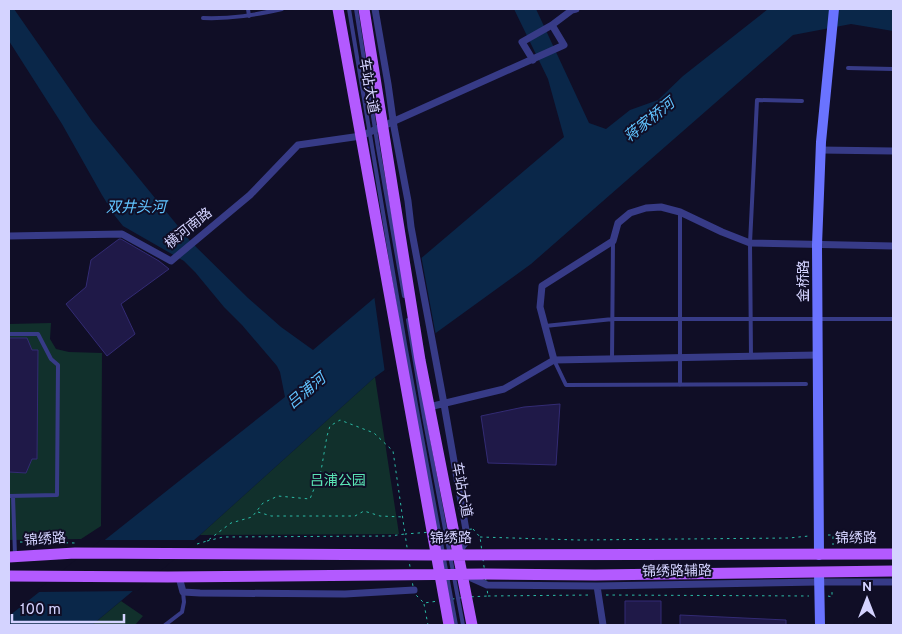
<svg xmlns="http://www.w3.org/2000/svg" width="902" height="634" font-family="Overpass,'Noto Sans SC',sans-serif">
<rect width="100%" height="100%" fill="#100e26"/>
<path fill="#11302c" d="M51,323L50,339L56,349L69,352L102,353L101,526L81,539L9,540V324Z
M375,377L399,534L200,535Z
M121,601L143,616L135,625H92Z"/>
<path fill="#0a2749" d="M9,9H14L92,121L191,242L248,298L281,327L313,350L564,137L548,79L514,9H536L589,123L606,129L630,110L658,100L683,76L768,9H893V31L851,24L793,35L531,264L375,377L200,535L92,625H9V616L285,397L280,372L277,366L242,325L224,307L195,272L184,261L123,226L115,216L102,195L62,124L9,41Z"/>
<path fill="#100e26" d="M421,255L436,336L385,373L374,295Z
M101,540H197L137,591L35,592Z"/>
<path fill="#1f1948" stroke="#332b74" d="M119,239H121L159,261L169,269L121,304L135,334L107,356L66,304L86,287L91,260Z
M9,338H27L32,350H38L37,459H32L26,473L9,472Z
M560,404L556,465L488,463L481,416L524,407Z
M625,601H661V625H625Z
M680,615L786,620V625H680Z"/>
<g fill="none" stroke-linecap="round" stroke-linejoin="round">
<path stroke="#2bbba6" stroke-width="1" stroke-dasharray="2.5 4" stroke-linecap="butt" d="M258,512L271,516H355L364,511L380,516L403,517
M473,529L480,537L488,596L467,597L424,603L414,593L405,534Z
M828,535H833V545
M480,537L579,540L789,538L809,536
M20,542L76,543
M197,544L207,541L231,523L252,517L263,503L278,496L310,499L321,471L327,436L330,426L340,420L374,433L393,451L405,534L390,536L223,537L207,541
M606,595L809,596
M488,596L592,595
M828,596L832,597V589
M424,604L428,625"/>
<path stroke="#373b87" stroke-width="4" d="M248,9L249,16
M349,9L405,344L456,625
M356,9L378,148L404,296
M203,18C232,19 255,15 282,9
M848,68L893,69
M680,212V385
M408,320L424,417L463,625
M545,326L613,319H893
M9,334H38L51,359L58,365L57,495L9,496
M751,356L750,243L757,100L802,101
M612,359L613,241
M554,360L566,385L806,384
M13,496L15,555
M165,625L182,612L184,602L183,592"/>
<path stroke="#373b87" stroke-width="7" d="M375,9L388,84L394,127L408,201L411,227L444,404L466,530L465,543L458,553
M533,60L522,42L552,25L572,10L576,9
M820,150L893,151
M9,236L122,234L171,261L250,195L298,145L361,136L564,45L552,25
M554,360L540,307L542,286L613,241L618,223L630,213L646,208L661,207L680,212L722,232L750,243L893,246
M429,407L504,389L554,360L818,355
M467,576L487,585L597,586L819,582H893
M179,577L183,592L200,593L345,594L414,590
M597,586L603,625"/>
<path stroke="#6a73ff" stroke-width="10" d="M819,555L817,245L821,142L834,9
M819,572L820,625"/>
<path stroke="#b35aff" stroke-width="11" d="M338,9L449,625
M364,9L420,360L472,625
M9,557L75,553L436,555L893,554
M9,576L168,577L485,574L595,575L893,571"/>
</g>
<g text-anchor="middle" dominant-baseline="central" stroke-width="4" stroke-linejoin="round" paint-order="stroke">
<g font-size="14" fill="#d4d3ff" stroke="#100e26">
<text transform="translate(368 86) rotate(80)">车站大道</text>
<text transform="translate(189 229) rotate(-39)">横河南路</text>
<text transform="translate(804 281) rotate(-90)">金桥路</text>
<text transform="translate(461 490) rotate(79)">车站大道</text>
<text transform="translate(451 539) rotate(-1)">锦绣路</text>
<text transform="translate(856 539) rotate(-1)">锦绣路</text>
<text transform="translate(45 540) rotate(-4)">锦绣路</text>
<text transform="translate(677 572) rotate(-1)">锦绣路辅路</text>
</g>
<g font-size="14" fill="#5ae4b5" stroke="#100e26">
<text x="338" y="481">吕浦公园</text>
</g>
<g font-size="15" font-style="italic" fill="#61c4ff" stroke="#100e26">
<text transform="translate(650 121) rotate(-39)">蒋家桥河</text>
<text x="136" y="208">双井头河</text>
<text transform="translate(307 392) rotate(-40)">吕浦河</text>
</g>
</g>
<rect width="902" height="634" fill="none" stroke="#d4d3ff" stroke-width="20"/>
<g transform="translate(867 599)" stroke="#100e26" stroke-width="4" paint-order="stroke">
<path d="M0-4L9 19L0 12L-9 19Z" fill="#d4d3ff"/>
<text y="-8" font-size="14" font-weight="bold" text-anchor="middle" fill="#d4d3ff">N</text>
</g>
<path d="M12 614v8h112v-8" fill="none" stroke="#d4d3ff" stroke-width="2.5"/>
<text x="20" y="614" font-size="15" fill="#d4d3ff" stroke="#100e26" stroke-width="4" paint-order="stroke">100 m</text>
</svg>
